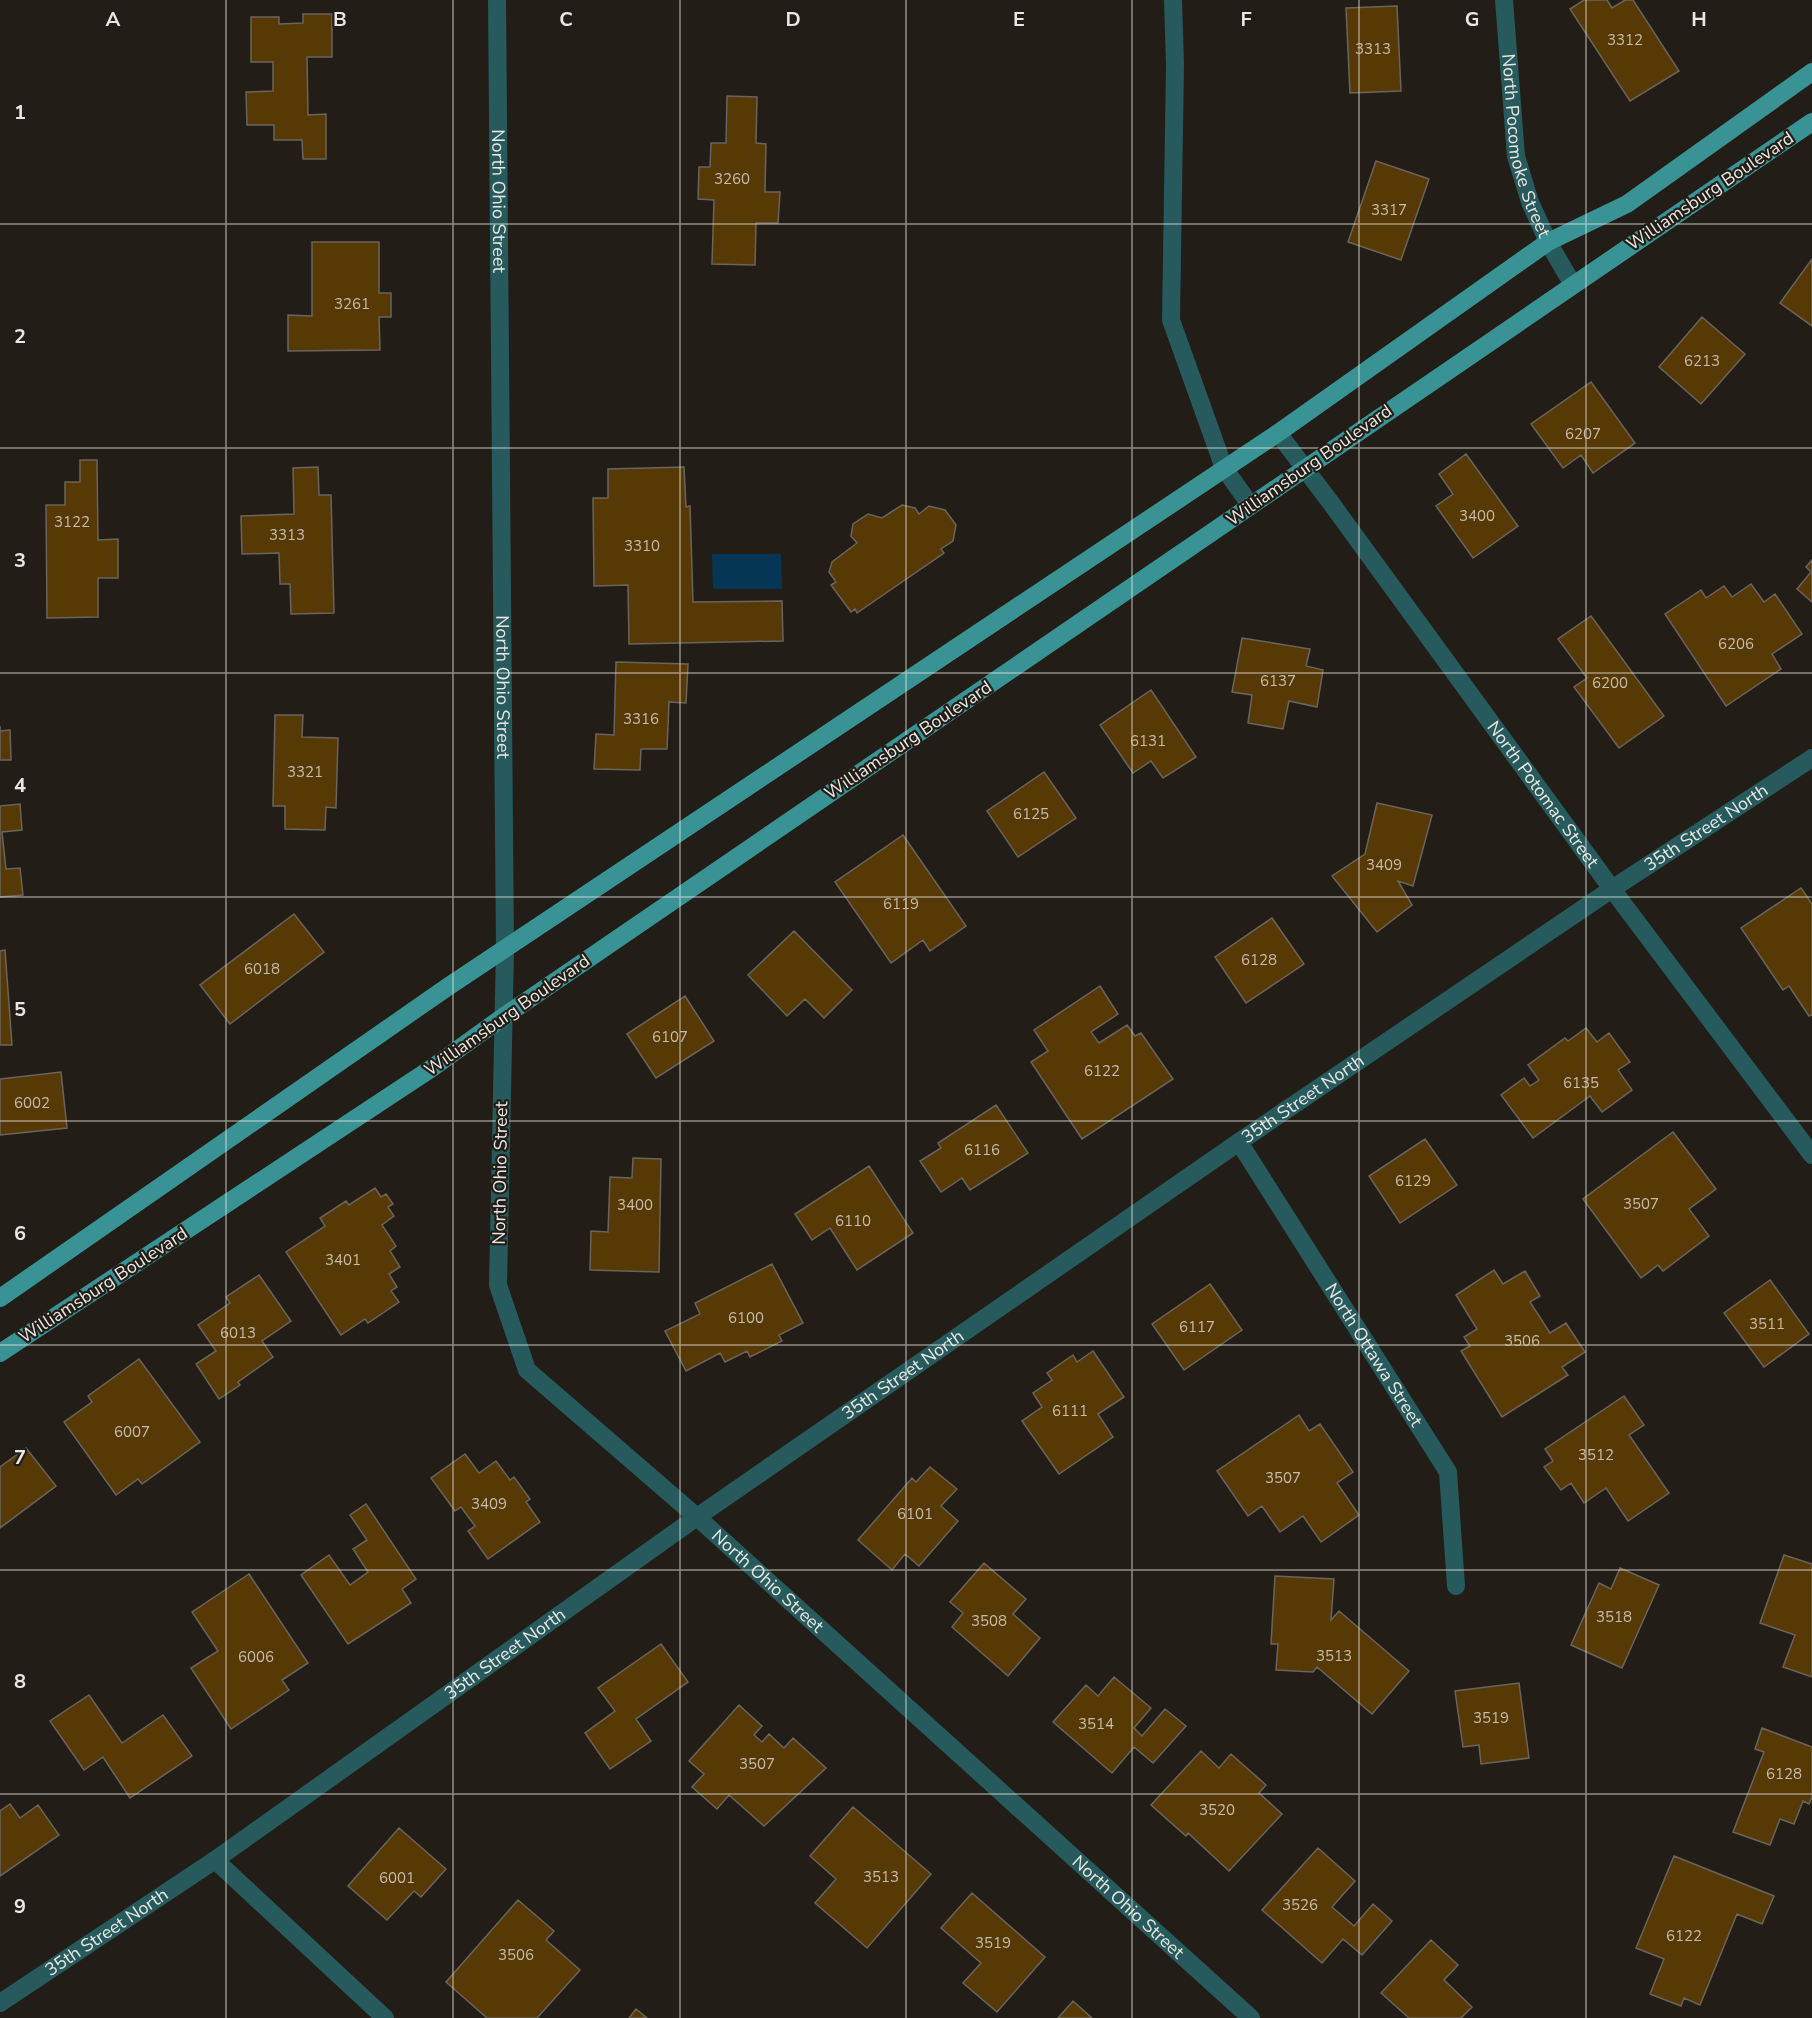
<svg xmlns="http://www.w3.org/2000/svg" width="1812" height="2018" font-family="'Nunito Sans',sans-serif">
<rect width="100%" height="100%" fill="#221d17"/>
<path fill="#063656" d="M712,554H781L782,589H713Z"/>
<path fill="#573906" stroke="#6a645c" stroke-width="1.5" d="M1584,0H1607L1612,8L1625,0H1633L1679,71L1630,101L1570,9Z
M1397,6L1401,91L1350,93L1346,8Z
M303,14H332V57H307L308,115L326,114V159H303L302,140H274V125H247L246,92L273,91V62H251V17H279V24L303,23Z
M727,96L757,97L756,143L766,144L765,192H780L778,223H756L755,265L712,264L714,200L698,199L699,167H710L711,143H726Z
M1376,161L1429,179L1401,260L1348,242Z
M312,242H379V293H391V317H379L380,350L288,351V315L312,316Z
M1812,259V326L1780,303Z
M1702,317L1745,354L1701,404L1659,367Z
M1591,382L1635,443L1593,473L1581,455L1563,468L1531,424Z
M1466,454L1518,526L1473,558L1436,506L1453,494L1439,474Z
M80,460H97L98,540L118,539V578H98V617L47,618L46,505H65V482H80Z
M318,467L319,495H331L334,613L291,614L290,584H280L279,553L242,554L241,516L294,514L293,468Z
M684,467L686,507L690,506L693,602L782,601L783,641L629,644L628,585L594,586L593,498H608V469Z
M902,505L915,508L919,514L929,506L945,510L956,525L953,541L941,549L944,553L857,613L855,609L851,612L831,585L836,582L829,572L832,562L857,543L851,536L853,524L868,514L882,518Z
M1812,560V602L1797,589L1811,572L1806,567Z
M1751,584L1764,602L1775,594L1802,634L1772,654L1781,669L1726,706L1665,614L1701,590L1706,598L1724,586L1732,597Z
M1591,616L1664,716L1619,748L1574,687L1587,678L1558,639Z
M1242,638L1310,649L1306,666L1323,670L1317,707L1289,701L1283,729L1248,723L1252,695L1232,692Z
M616,662L688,664L686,703L669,702L667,749H641L640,770L594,769L596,734L614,735Z
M1151,690L1196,757L1163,778L1151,761L1133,773L1100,725Z
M275,715H303L302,737L338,738L336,808L326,807L325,830L285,829V806H273Z
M0,726V731L10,730L11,760H0Z
M1044,772L1076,818L1018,857L987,811Z
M1377,803L1432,815L1413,886L1398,881L1412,905L1377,932L1332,876L1365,854Z
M20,804L22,830L2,832L6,869L20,868L23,895L0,897V806Z
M903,835L966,926L930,951L923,940L891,963L835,882Z
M1801,888L1812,904V1015L1809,1016L1789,986L1783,990L1741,928Z
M294,914L324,952L230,1024L200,985Z
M1272,918L1304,964L1246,1003L1215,957Z
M794,931L852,990L824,1018L805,999L787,1016L748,975Z
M5,950L12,1045H0V951Z
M1100,986L1118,1014L1091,1032L1099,1043L1127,1025L1135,1036L1141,1033L1173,1079L1082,1139L1031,1062L1048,1051L1034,1030Z
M685,996L714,1041L656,1078L627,1034Z
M1586,1028L1597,1042L1609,1033L1630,1062L1618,1070L1632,1090L1602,1112L1590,1096L1533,1138L1501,1095L1524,1078L1530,1086L1539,1080L1528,1065L1565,1038L1568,1041Z
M61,1072L67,1128L0,1135V1079Z
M996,1105L1028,1153L970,1190L962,1178L941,1192L920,1161L941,1148L938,1143Z
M1673,1132L1716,1189L1689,1209L1709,1236L1663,1271L1658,1265L1641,1278L1583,1199Z
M1425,1139L1457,1185L1400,1223L1369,1176Z
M633,1158L661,1159L659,1272L590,1270L591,1231L608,1232L610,1177L632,1178Z
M869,1166L913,1233L857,1270L830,1228L812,1240L795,1214Z
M375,1188L381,1197L386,1194L393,1204L388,1207L394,1216L382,1225L396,1246L390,1251L400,1267L389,1274L397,1287L391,1291L399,1302L368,1323L365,1319L341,1335L286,1252L325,1226L320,1218L346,1201L349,1205Z
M772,1264L803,1323L779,1335L782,1341L750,1357L747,1351L725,1362L720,1353L686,1371L665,1331L700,1314L695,1303Z
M1494,1270L1503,1284L1525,1271L1540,1296L1530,1302L1550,1333L1566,1323L1585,1352L1562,1367L1568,1375L1502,1417L1461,1351L1470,1346L1464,1337L1477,1329L1456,1295Z
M259,1275L291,1321L262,1341L273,1357L238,1382L240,1385L219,1399L196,1364L216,1351L198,1325L230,1303L226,1297Z
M1770,1280L1809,1334L1764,1367L1724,1313Z
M1210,1284L1242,1330L1184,1370L1152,1324Z
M1093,1351L1124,1397L1098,1414L1113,1437L1059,1474L1022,1421L1042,1407L1033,1393L1052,1380L1047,1373L1073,1355L1077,1362Z
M139,1359L200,1442L142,1484L138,1479L116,1495L64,1422L92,1402L88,1396Z
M1624,1396L1644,1425L1629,1435L1669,1493L1628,1521L1606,1488L1584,1503L1571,1483L1561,1490L1544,1467L1553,1461L1545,1449Z
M1299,1415L1309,1431L1320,1424L1353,1472L1337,1483L1359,1515L1321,1542L1303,1516L1280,1532L1262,1506L1248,1516L1217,1471Z
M26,1448L56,1486L0,1528V1467Z
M465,1454L479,1473L496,1461L510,1480L514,1477L530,1499L526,1502L540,1522L488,1559L468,1531L475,1526L461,1507L455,1511L431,1478Z
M930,1467L957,1489L941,1506L958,1521L919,1566L905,1554L892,1570L858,1540L912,1478L916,1482Z
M366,1504L416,1579L402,1589L411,1603L348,1644L301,1575L329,1555L350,1585L368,1572L353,1549L367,1540L350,1515Z
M1784,1555L1812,1564V1677L1783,1667L1795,1635L1760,1623Z
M984,1563L1026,1599L1013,1614L1040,1638L1008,1676L952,1627L963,1613L950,1602Z
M1620,1568L1659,1585L1622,1668L1571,1645L1599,1583L1611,1589Z
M249,1574L308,1663L282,1680L289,1690L231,1729L191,1668L218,1651L192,1612Z
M1275,1576L1334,1579L1331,1620L1339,1611L1409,1671L1372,1714L1317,1667L1313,1672L1276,1670L1278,1644H1271Z
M661,1644L688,1682L636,1719L651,1741L610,1769L585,1733L615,1711L598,1688Z
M1114,1677L1151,1708L1134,1728L1142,1736L1165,1709L1186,1726L1153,1763L1134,1747L1112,1773L1053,1722L1086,1685L1098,1696Z
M1519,1683L1529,1758L1481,1764L1479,1745L1463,1747L1455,1691Z
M89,1695L122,1743L163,1715L192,1756L130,1798L103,1757L84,1770L50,1721Z
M739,1705L762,1726L754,1735L762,1742L769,1734L784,1748L793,1738L826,1768L764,1826L729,1795L717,1809L692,1787L704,1774L689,1761Z
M1762,1728L1812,1747V1797L1809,1804L1803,1801L1794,1824L1780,1819L1770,1845L1733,1832L1764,1752L1755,1749Z
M1201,1751L1219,1768L1231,1754L1266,1785L1259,1793L1282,1814L1229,1871L1188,1833L1186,1836L1151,1805Z
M10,1804L20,1818L38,1805L59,1835L0,1876V1811Z
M853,1807L931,1874L867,1948L815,1903L836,1879L810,1856Z
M399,1828L446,1869L421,1897L414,1891L387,1920L348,1886Z
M1318,1848L1355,1881L1332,1907L1354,1926L1373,1904L1392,1921L1362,1955L1343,1939L1322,1963L1262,1910Z
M1674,1856L1774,1896L1762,1924L1737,1914L1700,2005L1684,1998L1681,2006L1650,1994L1664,1959L1636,1948Z
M972,1893L1045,1957L997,2012L963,1983L981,1963L941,1928Z
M518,1900L554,1931L546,1940L580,1970L537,2018H487L446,1982Z
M1431,1940L1458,1965L1444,1980L1472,2007L1461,2018H1409L1381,1993Z
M1073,2001L1092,2018H1058Z
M636,2009L647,2018H629Z"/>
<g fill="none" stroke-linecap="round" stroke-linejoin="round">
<g stroke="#265a5c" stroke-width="18">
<path id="s1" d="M497,0L505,950L498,1285L527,1370L697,1517L1251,2018"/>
<path d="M1173,0L1175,65L1171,320L1224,468L1251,506"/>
<path id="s2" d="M1504,0L1516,156L1530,202L1548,242L1573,285"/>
<path id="s3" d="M1278,433L1331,503L1612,889L1812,1155"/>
<path id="s4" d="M1239,1142L1448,1472L1456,1586"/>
<path d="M215,1860L385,2018"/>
<path id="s5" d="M0,2003L215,1860L697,1517L1239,1142L1612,889L1812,758"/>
</g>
<path stroke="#399395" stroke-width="18" d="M0,1298L449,986L1278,433L1548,242L1627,204L1812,72
M0,1353L432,1068L503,1017L1812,122"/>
</g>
<path fill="none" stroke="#eae7e2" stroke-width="1.5" stroke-opacity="0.55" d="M226,0V2018M453,0V2018M680,0V2018M906,0V2018M1132,0V2018M1359,0V2018M1586,0V2018M0,224H1812M0,448H1812M0,673H1812M0,897H1812M0,1121H1812M0,1345H1812M0,1570H1812M0,1794H1812"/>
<g text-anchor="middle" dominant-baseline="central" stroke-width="4.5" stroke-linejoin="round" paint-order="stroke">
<g font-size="15" fill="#c5bcab">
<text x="1625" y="40">3312</text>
<text x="1373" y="49">3313</text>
<text x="732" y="179">3260</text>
<text x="1389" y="210">3317</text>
<text x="352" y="304">3261</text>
<text x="1702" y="361">6213</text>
<text x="1583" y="434">6207</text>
<text x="1477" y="516">3400</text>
<text x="72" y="522">3122</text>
<text x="287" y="535">3313</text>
<text x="642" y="546">3310</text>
<text x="1736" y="644">6206</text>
<text x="1278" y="681">6137</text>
<text x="1610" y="683">6200</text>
<text x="641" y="719">3316</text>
<text x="1148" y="741">6131</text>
<text x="305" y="772">3321</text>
<text x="1031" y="814">6125</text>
<text x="1384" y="865">3409</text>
<text x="901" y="904">6119</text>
<text x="1259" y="960">6128</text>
<text x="262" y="969">6018</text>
<text x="670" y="1037">6107</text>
<text x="1102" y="1071">6122</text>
<text x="1581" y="1083">6135</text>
<text x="32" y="1103">6002</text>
<text x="982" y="1150">6116</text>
<text x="1413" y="1181">6129</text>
<text x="1641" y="1204">3507</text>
<text x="635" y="1205">3400</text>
<text x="853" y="1221">6110</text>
<text x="343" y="1260">3401</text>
<text x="746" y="1318">6100</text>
<text x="1767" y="1324">3511</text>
<text x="1197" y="1327">6117</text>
<text x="238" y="1333">6013</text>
<text x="1522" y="1341">3506</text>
<text x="1070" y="1411">6111</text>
<text x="132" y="1432">6007</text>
<text x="1596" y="1455">3512</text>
<text x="1283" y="1478">3507</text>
<text x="489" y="1504">3409</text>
<text x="915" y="1514">6101</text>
<text x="1614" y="1617">3518</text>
<text x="989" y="1621">3508</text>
<text x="1334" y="1656">3513</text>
<text x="256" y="1657">6006</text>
<text x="1491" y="1718">3519</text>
<text x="1096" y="1724">3514</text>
<text x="757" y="1764">3507</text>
<text x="1784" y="1774">6128</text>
<text x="1217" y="1810">3520</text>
<text x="881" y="1877">3513</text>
<text x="397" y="1878">6001</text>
<text x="1300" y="1905">3526</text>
<text x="1684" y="1936">6122</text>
<text x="993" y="1943">3519</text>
<text x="516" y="1955">3506</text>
</g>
<g font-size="18" fill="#eae7e2" stroke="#221d17">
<text stroke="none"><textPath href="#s2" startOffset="148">North Pocomoke Street</textPath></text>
<text transform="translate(1710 191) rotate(-34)">Williamsburg Boulevard</text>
<text stroke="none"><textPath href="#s1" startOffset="201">North Ohio Street</textPath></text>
<text transform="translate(1309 465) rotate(-35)">Williamsburg Boulevard</text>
<text stroke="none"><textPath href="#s1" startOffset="687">North Ohio Street</textPath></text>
<text transform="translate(908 740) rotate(-34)">Williamsburg Boulevard</text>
<text stroke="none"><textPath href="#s3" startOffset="448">North Potomac Street</textPath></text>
<text stroke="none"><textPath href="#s5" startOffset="2072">35th Street North</textPath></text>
<text transform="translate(507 1015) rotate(-35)">Williamsburg Boulevard</text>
<text stroke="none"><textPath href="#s5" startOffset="1586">35th Street North</textPath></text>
<text transform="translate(500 1173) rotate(-89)">North Ohio Street</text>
<text transform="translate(103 1285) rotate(-33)">Williamsburg Boulevard</text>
<text stroke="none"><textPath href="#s4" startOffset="252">North Ottawa Street</textPath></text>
<text stroke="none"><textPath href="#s5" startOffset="1100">35th Street North</textPath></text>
<text stroke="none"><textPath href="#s1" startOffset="1695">North Ohio Street</textPath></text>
<text stroke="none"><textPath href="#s5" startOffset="614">35th Street North</textPath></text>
<text stroke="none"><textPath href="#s1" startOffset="2181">North Ohio Street</textPath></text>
<text stroke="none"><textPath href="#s5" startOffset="128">35th Street North</textPath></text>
</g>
</g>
<g font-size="20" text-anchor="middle" font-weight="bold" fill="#eae7e2" stroke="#221d17" stroke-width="4.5" stroke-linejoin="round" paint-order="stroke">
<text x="113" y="26">A</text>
<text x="340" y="26">B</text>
<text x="566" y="26">C</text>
<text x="793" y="26">D</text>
<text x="1019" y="26">E</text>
<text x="1246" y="26">F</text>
<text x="1472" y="26">G</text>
<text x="1699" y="26">H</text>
<text x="20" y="119">1</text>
<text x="20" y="343">2</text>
<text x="20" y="567">3</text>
<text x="20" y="792">4</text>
<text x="20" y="1016">5</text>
<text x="20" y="1240">6</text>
<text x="20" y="1464">7</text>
<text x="20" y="1688">8</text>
<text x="20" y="1913">9</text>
</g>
</svg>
